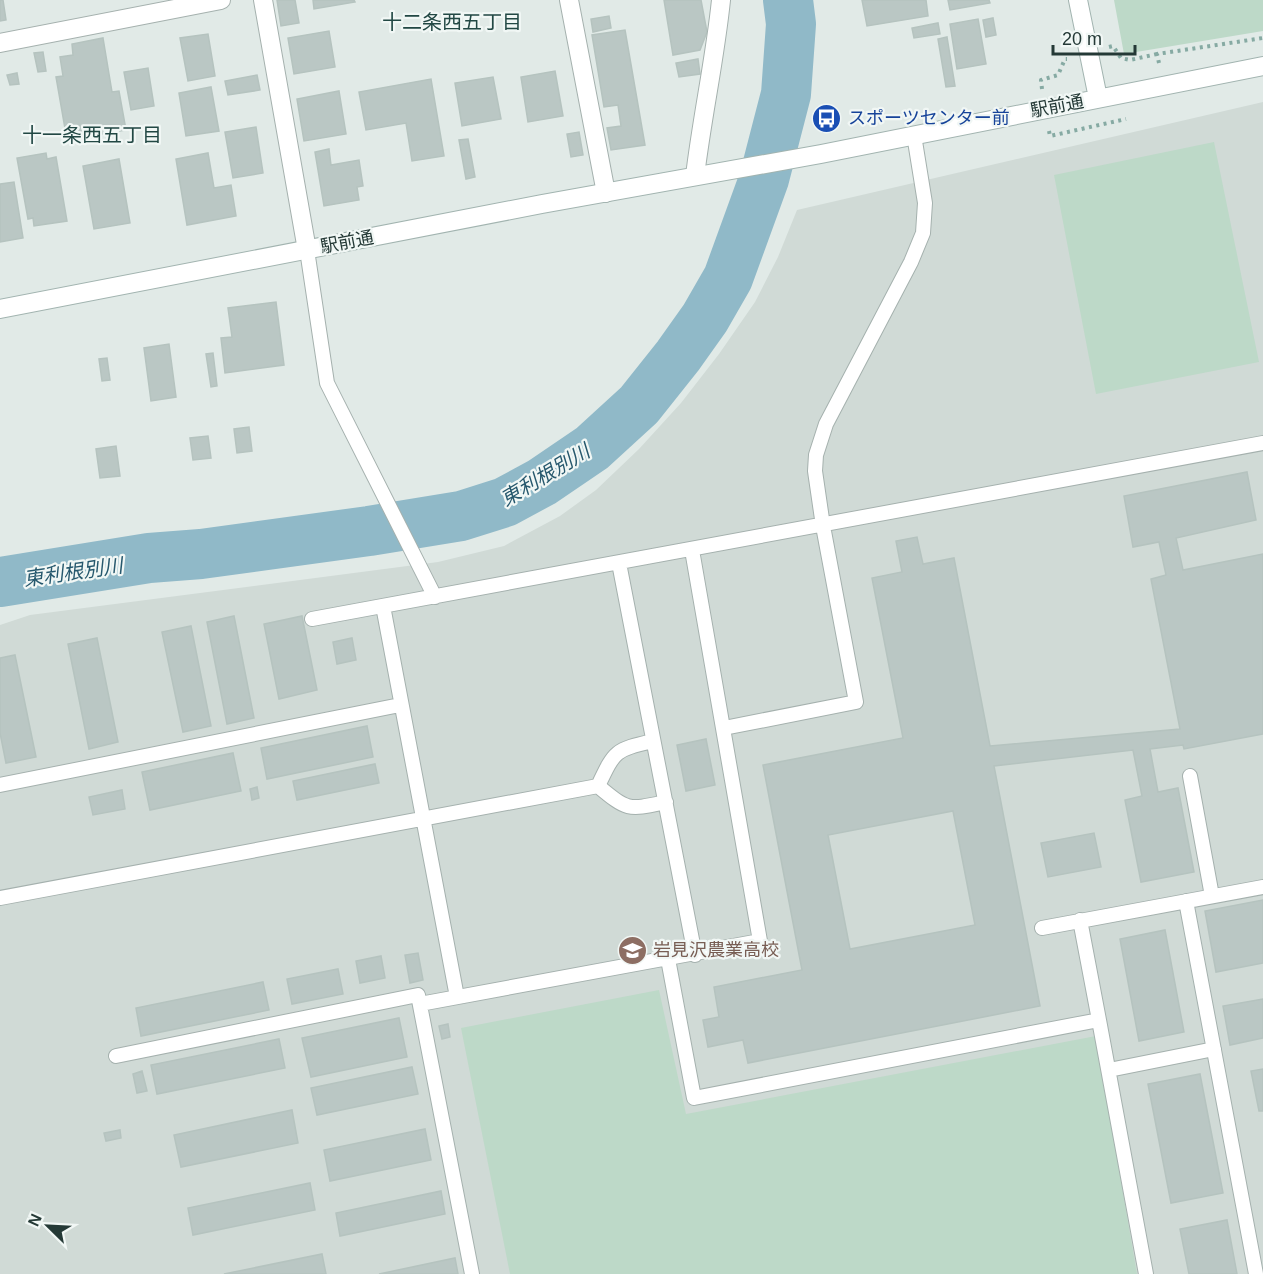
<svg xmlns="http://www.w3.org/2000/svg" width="1263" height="1274" font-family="Helvetica,'Noto Sans JP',sans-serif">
<rect width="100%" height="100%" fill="#e1eae7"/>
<path fill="#d0dad6" d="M1263,102V1274H0V625L30,615L438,562L504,546L560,516L596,490L639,449L681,403L719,354L755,302L778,257L797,210Z"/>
<path fill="#bdd9c8" d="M1114,0H1263V31L1124,54Z
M1214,142L1259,362L1096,394L1054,175Z
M659,990L686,1114L1096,1036L1137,1274H510L461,1028Z"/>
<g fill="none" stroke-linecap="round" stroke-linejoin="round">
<path stroke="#90b9c8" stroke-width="50" d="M0,582L149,558L201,554L369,531L461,516L505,502L542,482L592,448L639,405L678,356L705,318L728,278L764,179L786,94L791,24L788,0"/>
</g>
<path fill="#bac7c4" stroke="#b5c3bf" stroke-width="1.5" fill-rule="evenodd" d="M0,0H3L6,20L0,21Z
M277,0H295L299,23L281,26Z
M313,0H354L355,2L314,9Z
M664,0H701L707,32L700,50L673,55Z
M862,0H926L928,16L867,26Z
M948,0H989L990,3L950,10Z
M609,16L611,28L593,32L591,19Z
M993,18L996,35L986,37L983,20Z
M978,19L986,64L957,69L950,24Z
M938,23L940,34L914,38L912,28Z
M625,30L645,145L611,150L607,128L621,126L618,105L604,107L592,35Z
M329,31L335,67L294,74L288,38Z
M208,34L215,76L188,81L180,38Z
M947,37L955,86L946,87L938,39Z
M103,38L112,92L119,91L126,130L67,140L56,77L63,76L60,57L73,55L72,44Z
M43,52L46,71L38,72L34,53Z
M698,59L700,74L679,77L676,63Z
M148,68L154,106L131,110L124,72Z
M555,71L563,116L528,122L521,77Z
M17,73L19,84L10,85L7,75Z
M257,75L260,90L228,95L225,81Z
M493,77L501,119L462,126L455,83Z
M431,79L444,156L412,161L406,123L366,130L359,92Z
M211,87L219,131L186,136L179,93Z
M339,91L346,134L304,141L297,99Z
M256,127L263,173L233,178L225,132Z
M579,132L583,155L571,157L567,134Z
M468,139L475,177L466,179L459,140Z
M329,149L331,165L359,160L363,186L357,187L359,200L324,206L315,152Z
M46,153L47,159L56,157L67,221L34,226L33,218L28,219L17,158Z
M208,153L214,188L231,185L236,216L187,225L176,159Z
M119,159L130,223L94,229L83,166Z
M14,182L23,238L0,242V184Z
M276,302L284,365L225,373L221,338L232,337L228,308Z
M169,344L176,397L151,401L144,348Z
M213,353L217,386L211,387L206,354Z
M107,358L110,380L102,381L99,359Z
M249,427L252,451L237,453L234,429Z
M208,436L211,458L193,460L190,438Z
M116,446L120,476L100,478L96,449Z
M1247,472L1256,520L1176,538L1183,570L1263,554V734L1184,749L1183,745L1150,749L1158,792L1178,788L1194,872L1141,882L1125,800L1142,796L1133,750L994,766L1040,1006L748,1063L743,1040L708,1047L703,1020L719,1017L714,987L802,970L763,765L903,738L872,578L902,572L896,541L917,537L923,564L954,558L990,746L1180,729L1151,579L1166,575L1159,542L1133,547L1124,496ZM953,811L975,925L850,949L828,835Z
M234,616L254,718L227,724L207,622Z
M302,616L317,690L279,699L264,624Z
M191,626L211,726L183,732L162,632Z
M97,638L118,742L89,749L68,644Z
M352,638L356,660L337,664L333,642Z
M15,655L36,757L6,763L0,733V658Z
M367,726L373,757L267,779L261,748Z
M706,739L715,785L686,791L677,745Z
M233,753L241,791L150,810L142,772Z
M375,764L379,783L297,800L293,781Z
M257,787L259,798L252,800L250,789Z
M122,790L125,809L93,815L89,797Z
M1094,833L1101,867L1048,877L1041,843Z
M1263,900V963L1216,972L1205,911Z
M1165,930L1184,1032L1139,1041L1120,939Z
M418,953L423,980L410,983L405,955Z
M381,956L385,978L360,983L356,961Z
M338,969L343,994L292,1004L287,979Z
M263,982L269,1010L141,1036L136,1008Z
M1263,999V1038L1230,1045L1223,1006Z
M399,1018L407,1057L311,1077L302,1038Z
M448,1024L450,1037L442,1039L439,1026Z
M279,1039L285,1068L157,1094L151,1065Z
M412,1067L418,1094L317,1115L311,1088Z
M1263,1069V1111H1259L1251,1071Z
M142,1071L147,1091L137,1093L133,1074Z
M1200,1074L1223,1193L1171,1203L1148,1084Z
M292,1110L298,1143L181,1167L174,1135Z
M425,1129L431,1160L330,1181L324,1150Z
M120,1130L121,1138L106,1141L104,1133Z
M310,1183L315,1210L193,1235L188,1208Z
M441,1191L445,1214L340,1236L336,1213Z
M1227,1220L1237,1274H1189L1180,1229Z
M322,1254L326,1274H224Z
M455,1258L458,1274H379Z"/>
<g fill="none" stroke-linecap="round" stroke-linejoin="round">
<defs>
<path id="lane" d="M307,250L327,383L435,597
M619,563L695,955
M383,606L457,997
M312,619L1263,443
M724,728L856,702L823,526L815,471L816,455L826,424L911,262L923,233L925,203L914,135
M1190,776L1212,896
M0,785L400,705
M598,786C615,750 615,750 653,741
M598,786C628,811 628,810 666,802
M0,898L598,786
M1186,901L1256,1274
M1042,928L1263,887
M668,959L694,1098L1099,1020L1080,920
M420,1004L760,941L692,550
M1099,1020L1146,1274
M116,1056L418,995L472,1274
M1109,1070L1214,1049"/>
<path id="street" d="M263,0L307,250
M569,0L606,193
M0,43L221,0
M695,176C702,117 715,59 721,0"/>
<path id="secondary" d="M1078,0L1098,98
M0,309L542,204L821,154L1263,66"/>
</defs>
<use href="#lane" stroke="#a5b1ae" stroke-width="16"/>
<use href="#street" stroke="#a5b1ae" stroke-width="20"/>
<use href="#secondary" stroke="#a2b4b0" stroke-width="20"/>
<path stroke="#86aaa3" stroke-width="4" stroke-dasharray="3 4.5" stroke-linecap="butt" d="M1109,47L1113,46L1121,58L1130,60L1157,54
M1159,63L1157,54L1263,38
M1042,89L1041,80L1058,75L1065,59H1067
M1049,131L1050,136L1126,119"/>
<use href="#lane" stroke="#fff" stroke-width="14"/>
<use href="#street" stroke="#fff" stroke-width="18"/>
<use href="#secondary" stroke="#fff" stroke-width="18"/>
</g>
<defs>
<symbol id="bus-disc" viewBox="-11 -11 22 22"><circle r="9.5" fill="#1a4fb4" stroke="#f1f7f5"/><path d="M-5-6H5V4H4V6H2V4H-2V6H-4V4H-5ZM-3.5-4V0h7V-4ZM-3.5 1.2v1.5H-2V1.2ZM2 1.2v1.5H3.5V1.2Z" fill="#fff"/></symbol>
<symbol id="school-disc" viewBox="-11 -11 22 22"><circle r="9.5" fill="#8d6e63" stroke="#f1f7f5"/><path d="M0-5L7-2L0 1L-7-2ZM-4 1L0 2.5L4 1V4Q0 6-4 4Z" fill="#fff"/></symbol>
</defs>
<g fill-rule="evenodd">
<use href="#bus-disc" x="810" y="102" width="33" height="33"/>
<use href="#school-disc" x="616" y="934" width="33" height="33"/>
</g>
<g text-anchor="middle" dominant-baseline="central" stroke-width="4.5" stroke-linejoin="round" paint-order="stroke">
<g font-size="18" fill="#243936" stroke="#f1f7f5">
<text transform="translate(1057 106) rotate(-11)">駅前通</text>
<text transform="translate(347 242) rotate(-11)">駅前通</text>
</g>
<g font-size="18" fill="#164399" stroke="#f1f7f5" text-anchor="start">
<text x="848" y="118">スポーツセンター前</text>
</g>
<g font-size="18" fill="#785e54" stroke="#f1f7f5" text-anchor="start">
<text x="653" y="950">岩見沢農業高校</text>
</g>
<g font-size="20" fill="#224844" stroke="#f1f7f5">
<text x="452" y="22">十二条西五丁目</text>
<text x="92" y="135">十一条西五丁目</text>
</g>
<g font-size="20" font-style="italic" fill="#26586d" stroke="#f1f7f5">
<text transform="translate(545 475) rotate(-31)">東利根別川</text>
<text transform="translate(73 572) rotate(-8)">東利根別川</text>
</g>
</g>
<g transform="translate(48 1226) rotate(294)" stroke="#f1f7f5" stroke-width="4.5" paint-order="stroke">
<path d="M0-4.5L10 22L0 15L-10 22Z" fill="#243936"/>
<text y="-9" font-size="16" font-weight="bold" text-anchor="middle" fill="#243936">N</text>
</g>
<path d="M1053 45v9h82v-9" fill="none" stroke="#243936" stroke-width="3"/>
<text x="1062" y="45" font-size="18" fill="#243936" stroke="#f1f7f5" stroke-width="4.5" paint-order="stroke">20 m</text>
</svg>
